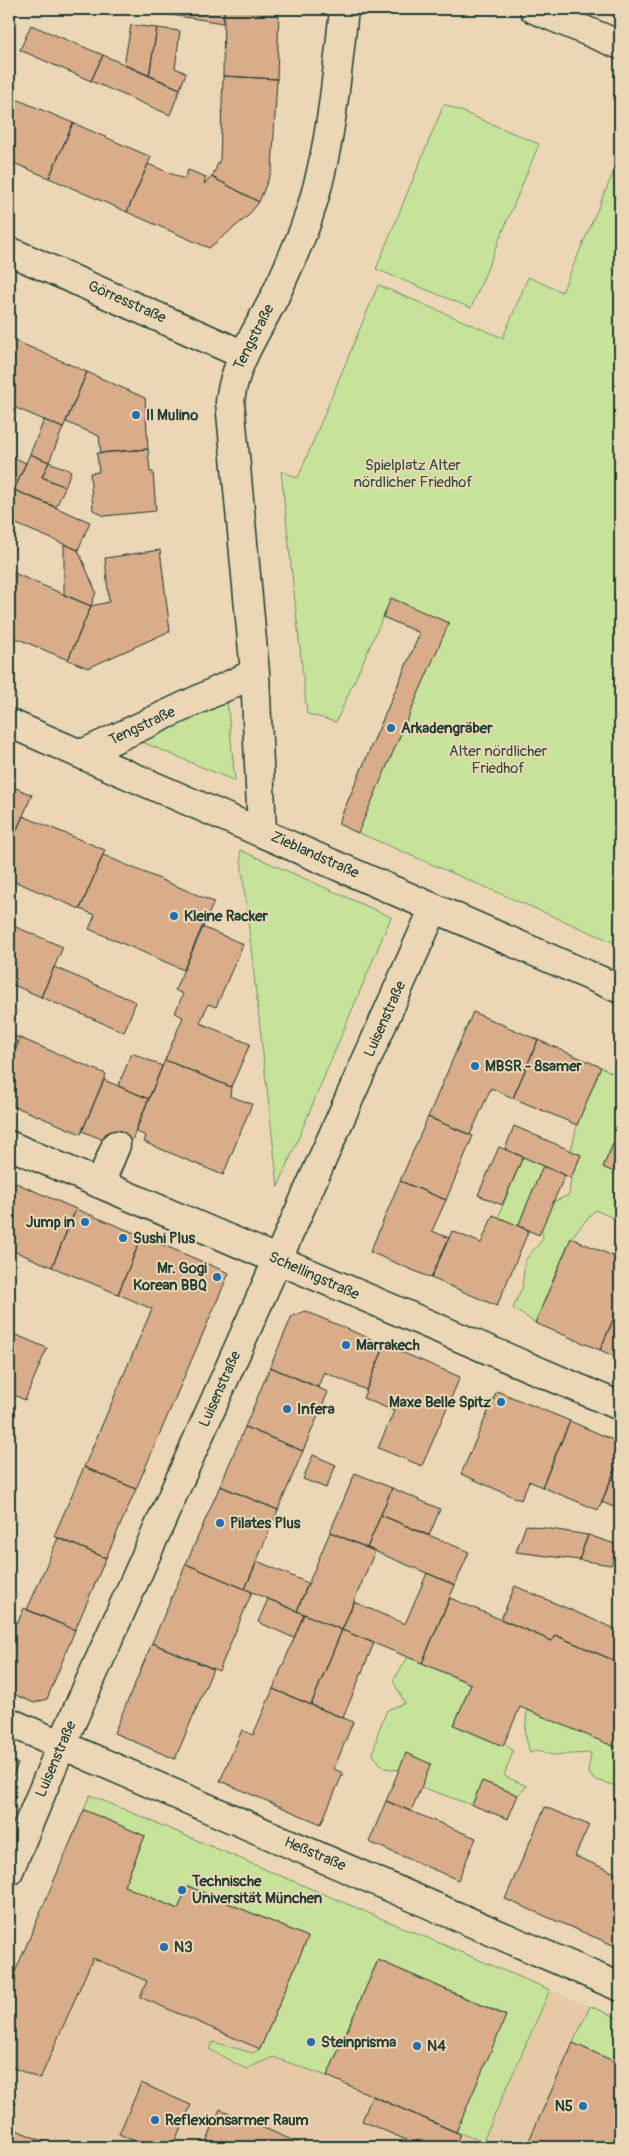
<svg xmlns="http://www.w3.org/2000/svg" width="629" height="2156" font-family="Pangolin,sans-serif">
<rect width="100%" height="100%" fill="#ebd7b5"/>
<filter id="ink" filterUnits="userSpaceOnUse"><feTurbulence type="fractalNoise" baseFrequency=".02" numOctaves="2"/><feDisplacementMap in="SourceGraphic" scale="10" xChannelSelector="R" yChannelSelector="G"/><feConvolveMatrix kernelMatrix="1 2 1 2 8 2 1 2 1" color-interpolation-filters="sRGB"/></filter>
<g filter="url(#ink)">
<path fill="#e6caa8" d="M90,1795L620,2019V2147H9V1985Z"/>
<path fill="#c7e39a" stroke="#739067" d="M444,104L539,144L471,308L376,269Z
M620,157V945L338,824L420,633L383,617L336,722L307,714L281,471L298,478L378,285L503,338L528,277L562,292Z
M227,699L235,781L135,739Z
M240,850L391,917L278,1187Z
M601,1067L620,1077V1128L603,1167L620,1175V1221L595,1210L571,1238L535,1323L513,1308L522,1288L525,1260L543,1239L539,1208L569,1195L571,1178L581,1155L571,1151L577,1125Z
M523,1157L543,1166L518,1226L498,1217Z
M408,1657L471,1684L454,1725L503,1746L504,1743L513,1751L504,1776L527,1786L518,1795L482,1781L472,1805L421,1787L430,1764L407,1753L399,1770L384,1768L373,1755L378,1732L387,1710L405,1703L393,1681Z
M527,1710L620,1747V1787L593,1779L588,1771L591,1753L552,1755L538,1750L530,1753L525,1734Z
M90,1795L550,1990L483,2141L456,2132L506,2015L378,1960L327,2076L273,2057L246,2069L209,2049L213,2042L253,2053L260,2049L308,1937L188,1886L178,1909L124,1886L145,1836L84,1810Z
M590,2006L620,2019V2064L573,2043Z"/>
<path fill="#d9ac8a" stroke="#1f3d34" d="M133,9H159V13Z
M159,9H224L223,23L159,13Z
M224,9H279L277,79L223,76Z
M31,25L103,55L91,81L20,50Z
M131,25L157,28L149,76L124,65Z
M157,28L180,31L175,68L186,73L180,89L149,76Z
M103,55L180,89L170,115L91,81Z
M223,76L277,79L272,170L259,202L212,177L220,159Z
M9,96L73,123L49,178L9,161Z
M73,123L151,157L127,212L49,178Z
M148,164L184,179L188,170L206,177L204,184L212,177L259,202L247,217L209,248L127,212Z
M9,338L87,372L63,428L9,405Z
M87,372L145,398L148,449L101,453L99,436L66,422Z
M44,420L63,428L49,462L30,454Z
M148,449L150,472H153L156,511L104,516L93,510L90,473L99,472L97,453Z
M30,454L49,462L42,477L65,487L56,507L14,490Z
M9,455L26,463L14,490L9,487Z
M49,462L71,471L65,487L42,477Z
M9,487L14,490L9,503Z
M14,490L90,522L78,550L9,521V503Z
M64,544L78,550L96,592L91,606L64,595Z
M160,550L170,631L88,668L68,660L91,606L109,602L105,558Z
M9,571L91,606L68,660L9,635Z
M391,598L449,623L358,833L338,824L420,633L383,617Z
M9,785L32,795L15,834L11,832L9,838Z
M23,816L105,850L80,909L9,879V838L11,832L15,834Z
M103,855L214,902L184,970L89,929L95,915L80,909Z
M9,924L63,947L41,997L9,983Z
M202,927L243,944L216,1007L208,1004L200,1023L250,1044L231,1087L165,1060L183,1017L175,1013L183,994L175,990Z
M54,967L136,1002L124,1032L41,997Z
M473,1012L538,1040L513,1098L491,1088L470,1135L428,1117Z
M9,1034L20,1038L9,1065Z
M20,1038L106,1074L81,1134L9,1104V1065Z
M538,1040L601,1067L577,1125L513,1098Z
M132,1053L162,1066L149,1099L118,1086Z
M165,1060L231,1087L230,1096L252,1104L223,1175L144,1142L146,1136L135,1131Z
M104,1080L149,1099L128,1150L82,1131Z
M428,1117L473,1136L446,1200L400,1181Z
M514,1126L581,1155L571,1178L505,1149Z
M620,1128V1175L603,1167Z
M499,1147L523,1157L502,1205L478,1195Z
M543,1166L565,1175L539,1235L518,1226Z
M9,1180L76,1209L52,1267L9,1249Z
M400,1181L446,1200L432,1231L449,1238L431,1278L370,1252Z
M76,1209L142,1236L118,1294L52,1267Z
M493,1215L529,1230L497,1306L431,1278L452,1231L481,1243Z
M142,1236L229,1273L136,1489L84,1467L152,1309L118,1294Z
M571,1238L620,1259V1304L600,1350L535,1323Z
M620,1304V1359L600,1350Z
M305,1311L385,1345L366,1390L324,1372L318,1387L270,1367L292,1316Z
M9,1332L47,1348L25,1400L9,1393Z
M385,1345L460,1377L422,1466L378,1448L394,1411L363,1398Z
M270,1367L328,1392L303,1451L245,1427Z
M497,1391L570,1421L542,1487L529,1481L521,1500L461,1474Z
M570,1421L620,1443V1458L598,1510L542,1487Z
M245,1427L303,1451L278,1510L220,1486Z
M313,1455L336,1465L326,1488L303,1479Z
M620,1458V1510L602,1502Z
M84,1467L136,1489L106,1558L54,1536Z
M355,1473L392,1488L367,1548L330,1532Z
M220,1486L278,1510L245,1589L186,1564Z
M392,1488L440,1509L429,1536L381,1515Z
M381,1515L469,1552L455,1585L367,1548Z
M526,1525L588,1535L579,1560L516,1552Z
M330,1532L375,1551L342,1630L297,1611Z
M588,1535L618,1545L611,1565L579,1560Z
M58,1538L106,1558L75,1630L27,1610Z
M257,1561L308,1583L297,1611L245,1589Z
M186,1564L252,1592L219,1671L152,1643Z
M427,1573L455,1585L422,1663L342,1630L354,1602L405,1624Z
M515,1586L620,1631V1663L555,1635L552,1641L501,1619Z
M450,1598L552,1641L555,1635L620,1663V1749L520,1707L503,1746L454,1725L471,1684L422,1663Z
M268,1599L304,1614L294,1638L258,1622Z
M24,1608L75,1630L47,1699L34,1703L9,1692V1618L18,1622Z
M304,1614L342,1630L311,1705L273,1689Z
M342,1630L374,1643L343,1718L311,1705Z
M152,1643L213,1669L175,1759L114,1733Z
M273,1689L353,1722L334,1769L343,1773L321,1824L220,1781L242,1730L253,1735Z
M406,1753L431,1764L411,1811L386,1801Z
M9,1761L18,1764L9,1785Z
M482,1781L518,1795L508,1819L472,1805Z
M386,1801L476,1838L458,1880L369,1842Z
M545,1807L589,1825L575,1856L620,1875V1948L505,1899Z
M84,1810L145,1836L124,1886L178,1909L188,1886L308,1937L260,2049L140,1997L147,1981L93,1958L40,2079L9,2066V1986Z
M378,1960L506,2016L456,2132L327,2076Z
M573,2043L620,2064V2147H526Z
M141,2083L191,2105L172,2147H148L119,2134Z
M372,2096L460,2134L455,2147H423L362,2121Z
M220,2109L308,2147H204Z
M9,2127L57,2147H9Z"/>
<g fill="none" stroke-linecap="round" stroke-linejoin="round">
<defs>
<path id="minor" d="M534,9L620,45
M9,251L244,355
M9,723L620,989
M82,754L255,673
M262,832L255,673L230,402C234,363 257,332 274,298C284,277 294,254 303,232C330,161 336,84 344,9
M9,1145L620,1406
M100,1184L116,1145
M9,1722L620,1987
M9,1871L62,1744L434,908"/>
</defs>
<use href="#minor" stroke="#1f3d34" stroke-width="31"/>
<use href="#minor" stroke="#ebd7b5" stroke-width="28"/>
</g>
</g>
<g fill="#1f6fb2" stroke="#ebd7b5" stroke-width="2">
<circle cx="136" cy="415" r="5"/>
<circle cx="391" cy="728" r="5"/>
<circle cx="174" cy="916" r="5"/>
<circle cx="475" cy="1066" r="5"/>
<circle cx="85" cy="1222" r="5"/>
<circle cx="123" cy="1238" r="5"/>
<circle cx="217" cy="1277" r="5"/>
<circle cx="346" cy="1345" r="5"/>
<circle cx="501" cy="1402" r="5"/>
<circle cx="287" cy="1409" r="5"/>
<circle cx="220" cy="1523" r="5"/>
<circle cx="182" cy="1890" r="5"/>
<circle cx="164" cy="1947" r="5"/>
<circle cx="311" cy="2042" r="5"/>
<circle cx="417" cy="2046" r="5"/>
<circle cx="583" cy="2106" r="5"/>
<circle cx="155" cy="2120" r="5"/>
</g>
<g text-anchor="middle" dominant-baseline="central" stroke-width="4" stroke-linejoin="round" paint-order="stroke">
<g font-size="15" fill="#1f3d34" stroke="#ebd7b5">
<text transform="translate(127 302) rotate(24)">Görresstraße</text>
<text transform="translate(254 337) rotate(-63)">Tengstraße</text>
<text transform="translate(142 726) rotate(-25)">Tengstraße</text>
<text transform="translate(315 855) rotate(24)">Zieblandstraße</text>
<text transform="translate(385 1019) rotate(-66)">Luisenstraße</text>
<text transform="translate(314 1276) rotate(24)">Schellingstraße</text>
<text transform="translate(220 1389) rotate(-66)">Luisenstraße</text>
<text transform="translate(56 1759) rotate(-67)">Luisenstraße</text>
<text transform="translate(315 1854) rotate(23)">Heßstraße</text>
</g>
<g font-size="15" font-weight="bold" fill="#1f3d34" stroke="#ebd7b5" text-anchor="start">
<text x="146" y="415">Il Mulino</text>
<text x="401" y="728">Arkadengräber</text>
<text x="184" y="916">Kleine Racker</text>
<text x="485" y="1066">MBSR - 8samer</text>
<text x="75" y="1222" text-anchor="end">Jump in</text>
<text x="133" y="1238">Sushi Plus</text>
<text x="207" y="1268" text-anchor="end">Mr. Gogi<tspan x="207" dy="17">Korean BBQ</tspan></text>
<text x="356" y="1345">Marrakech</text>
<text x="491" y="1402" text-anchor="end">Maxe Belle Spitz</text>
<text x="297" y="1409">Infera</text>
<text x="230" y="1523">Pilates Plus</text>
<text x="192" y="1881">Technische<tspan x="192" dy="17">Universität München</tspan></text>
<text x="174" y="1947">N3</text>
<text x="321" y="2042">Steinprisma</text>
<text x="427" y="2046">N4</text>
<text x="573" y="2106" text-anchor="end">N5</text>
<text x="165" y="2120">Reflexionsarmer Raum</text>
</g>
<g font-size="15" fill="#304e3e" stroke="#ebd7b5">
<text x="413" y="465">Spielplatz Alter<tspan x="413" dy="17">nördlicher Friedhof</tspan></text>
<text x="498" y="751">Alter nördlicher<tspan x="498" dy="17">Friedhof</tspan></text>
</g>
</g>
<rect width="629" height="2156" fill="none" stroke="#ebd7b5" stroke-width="30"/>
<rect x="15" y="15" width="599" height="2126" fill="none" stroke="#1f3d34" stroke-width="2" filter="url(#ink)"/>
</svg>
